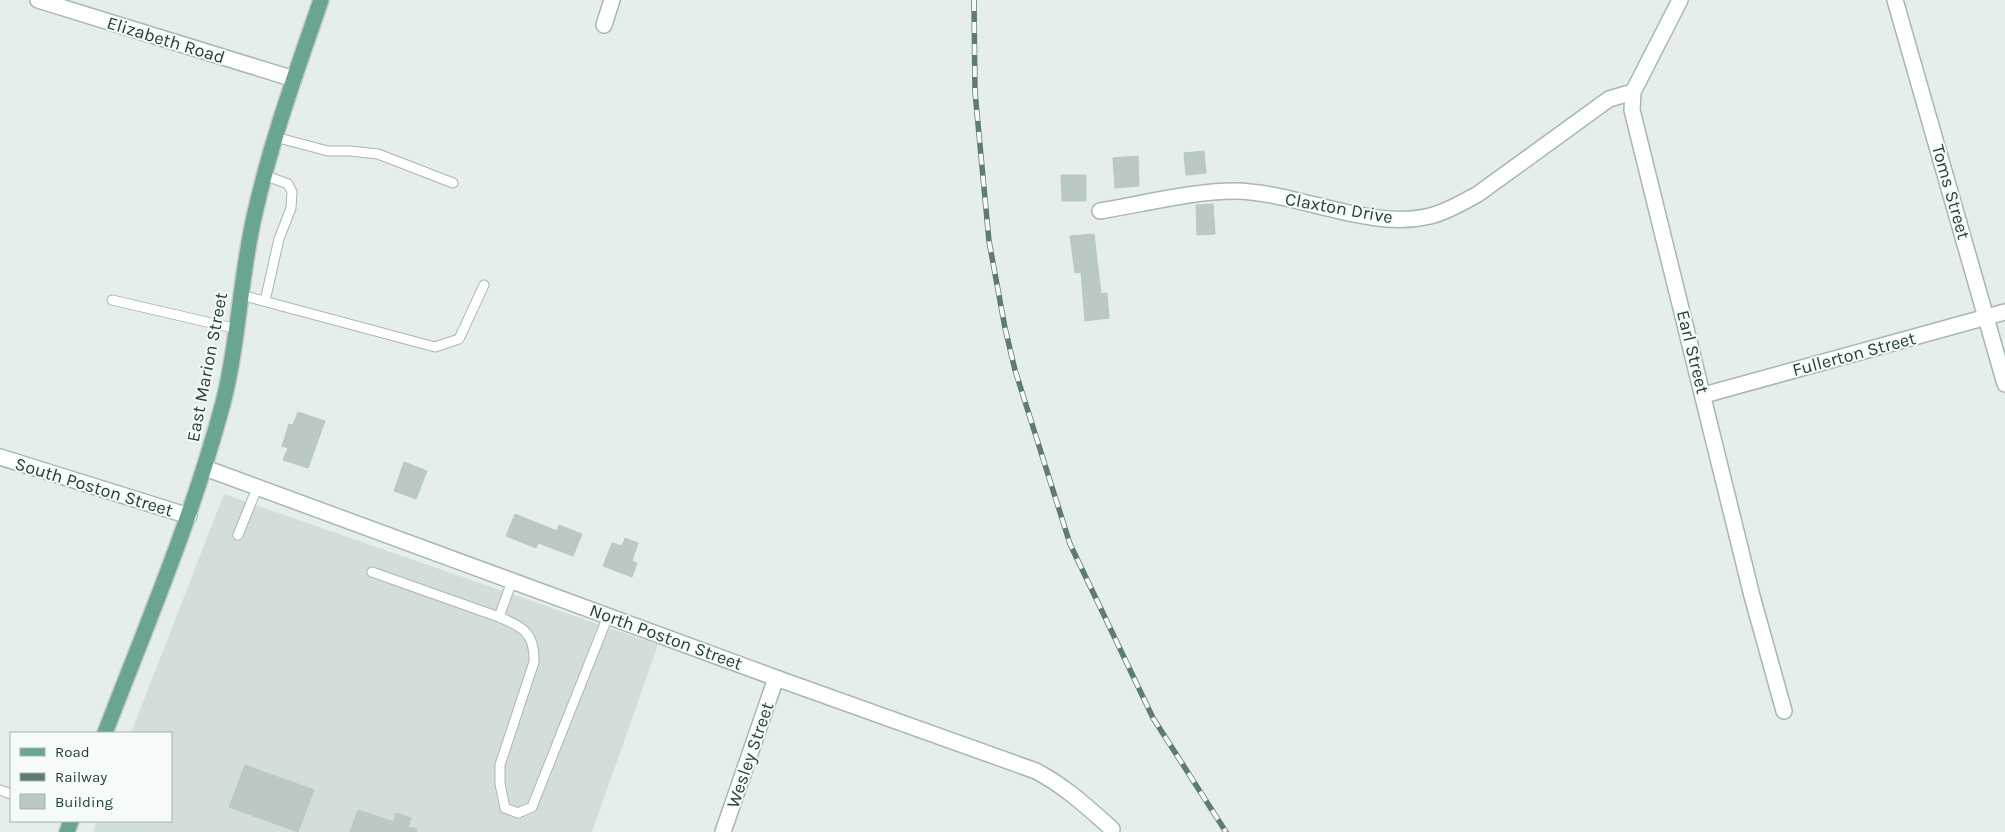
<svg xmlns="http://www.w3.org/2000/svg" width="2005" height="832" font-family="Karla,sans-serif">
<rect width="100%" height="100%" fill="#e5eeea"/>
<path fill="#d3ded9" d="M224,494L658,645L592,832H93L97,821H171V733H131Z"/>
<path fill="#bac9c3" stroke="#b8c8c1" d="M1204,151L1206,173L1186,175L1184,153Z
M1138,156L1139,186L1115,188L1113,158Z
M1061,175H1086V201H1062Z
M1213,204L1215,234L1197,235L1196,205Z
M1094,234L1101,294L1107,293L1109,318L1085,321L1081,272L1075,273L1070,236Z
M298,412L325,421L308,468L283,460L288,448L282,446L289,424L293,425Z
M404,462L427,471L416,499L394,491Z
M515,514L557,531L559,525L582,534L573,556L538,543L536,548L506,536Z
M625,538L638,543L632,561L637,563L632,577L603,566L612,543L622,546Z
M245,765L314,790L298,832L229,807Z
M358,810L394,822L396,813L411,818L408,827L417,829L416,832H350Z"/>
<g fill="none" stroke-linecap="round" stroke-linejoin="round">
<defs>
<path id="lane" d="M275,137L328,151H350L378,154L453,183
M264,175L288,184L292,192L291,208L279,239L265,301
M241,295L435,347L459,339L484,285
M112,300L237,329
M238,535L257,488
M372,572L499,617
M512,581L499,617C523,627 535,633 534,662L500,765V784L505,808L518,813L532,807L608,616
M0,790L11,794"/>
<path id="street" d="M38,0L294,79
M1680,0L1633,92L1632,110L1752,596L1784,711
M1895,0L2005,384
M604,25L612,0
M1100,211C1142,204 1193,191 1235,191C1298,192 1368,231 1430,216C1447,212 1463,202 1478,194L1609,99L1633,92
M1704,395L2005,312
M0,457L189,516
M205,468L776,678L1036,771C1066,787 1086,806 1112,829
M723,832L776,678"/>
<path id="primary" d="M105,733C147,624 193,516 223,403C239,341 240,276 255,213C271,141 297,70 321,0
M67,832L71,821"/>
</defs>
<use href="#lane" stroke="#a7b7b1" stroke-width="11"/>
<use href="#street" stroke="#a7b7b1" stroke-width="18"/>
<use href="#primary" stroke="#c2cac7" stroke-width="18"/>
<use href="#lane" stroke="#fff" stroke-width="9"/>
<use href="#street" stroke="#fff" stroke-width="15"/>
<use href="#primary" stroke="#6aa493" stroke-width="15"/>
<defs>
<path id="rail" d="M974,0L975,92L989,241L1005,328L1015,370L1070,544L1153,718L1226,832"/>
</defs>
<use href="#rail" stroke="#5f7c73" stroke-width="5.5"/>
<use href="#rail" stroke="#f6fbf8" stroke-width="4" stroke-dasharray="11" stroke-linecap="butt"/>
</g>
<g text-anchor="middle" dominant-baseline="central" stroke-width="4" stroke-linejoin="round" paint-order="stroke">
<g font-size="18" fill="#244138" stroke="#f6fbf8">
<text transform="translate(166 40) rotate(17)">Elizabeth Road</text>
<text transform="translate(1951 192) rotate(74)">Toms Street</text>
<text transform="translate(1339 208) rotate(10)">Claxton Drive</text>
<text transform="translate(1693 352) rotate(76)">Earl Street</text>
<text transform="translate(1854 354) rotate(-15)">Fullerton Street</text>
<text transform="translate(207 367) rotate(-79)">East Marion Street</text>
<text transform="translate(94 487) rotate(17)">South Poston Street</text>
<text transform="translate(666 637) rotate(20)">North Poston Street</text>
<text transform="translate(750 755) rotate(-71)">Wesley Street</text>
</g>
</g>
<rect x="10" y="732" width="162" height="90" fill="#f6fbf8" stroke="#a2b1ab"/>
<rect x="20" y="748" width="25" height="8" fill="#6aa493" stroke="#a2b1ab"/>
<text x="55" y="757" font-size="15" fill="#244138">Road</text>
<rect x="20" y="773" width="25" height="8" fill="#5f7c73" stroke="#a2b1ab"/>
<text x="55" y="782" font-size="15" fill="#244138">Railway</text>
<rect x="20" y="794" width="25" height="15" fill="#bac9c3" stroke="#a2b1ab"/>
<text x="55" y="807" font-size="15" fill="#244138">Building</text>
</svg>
